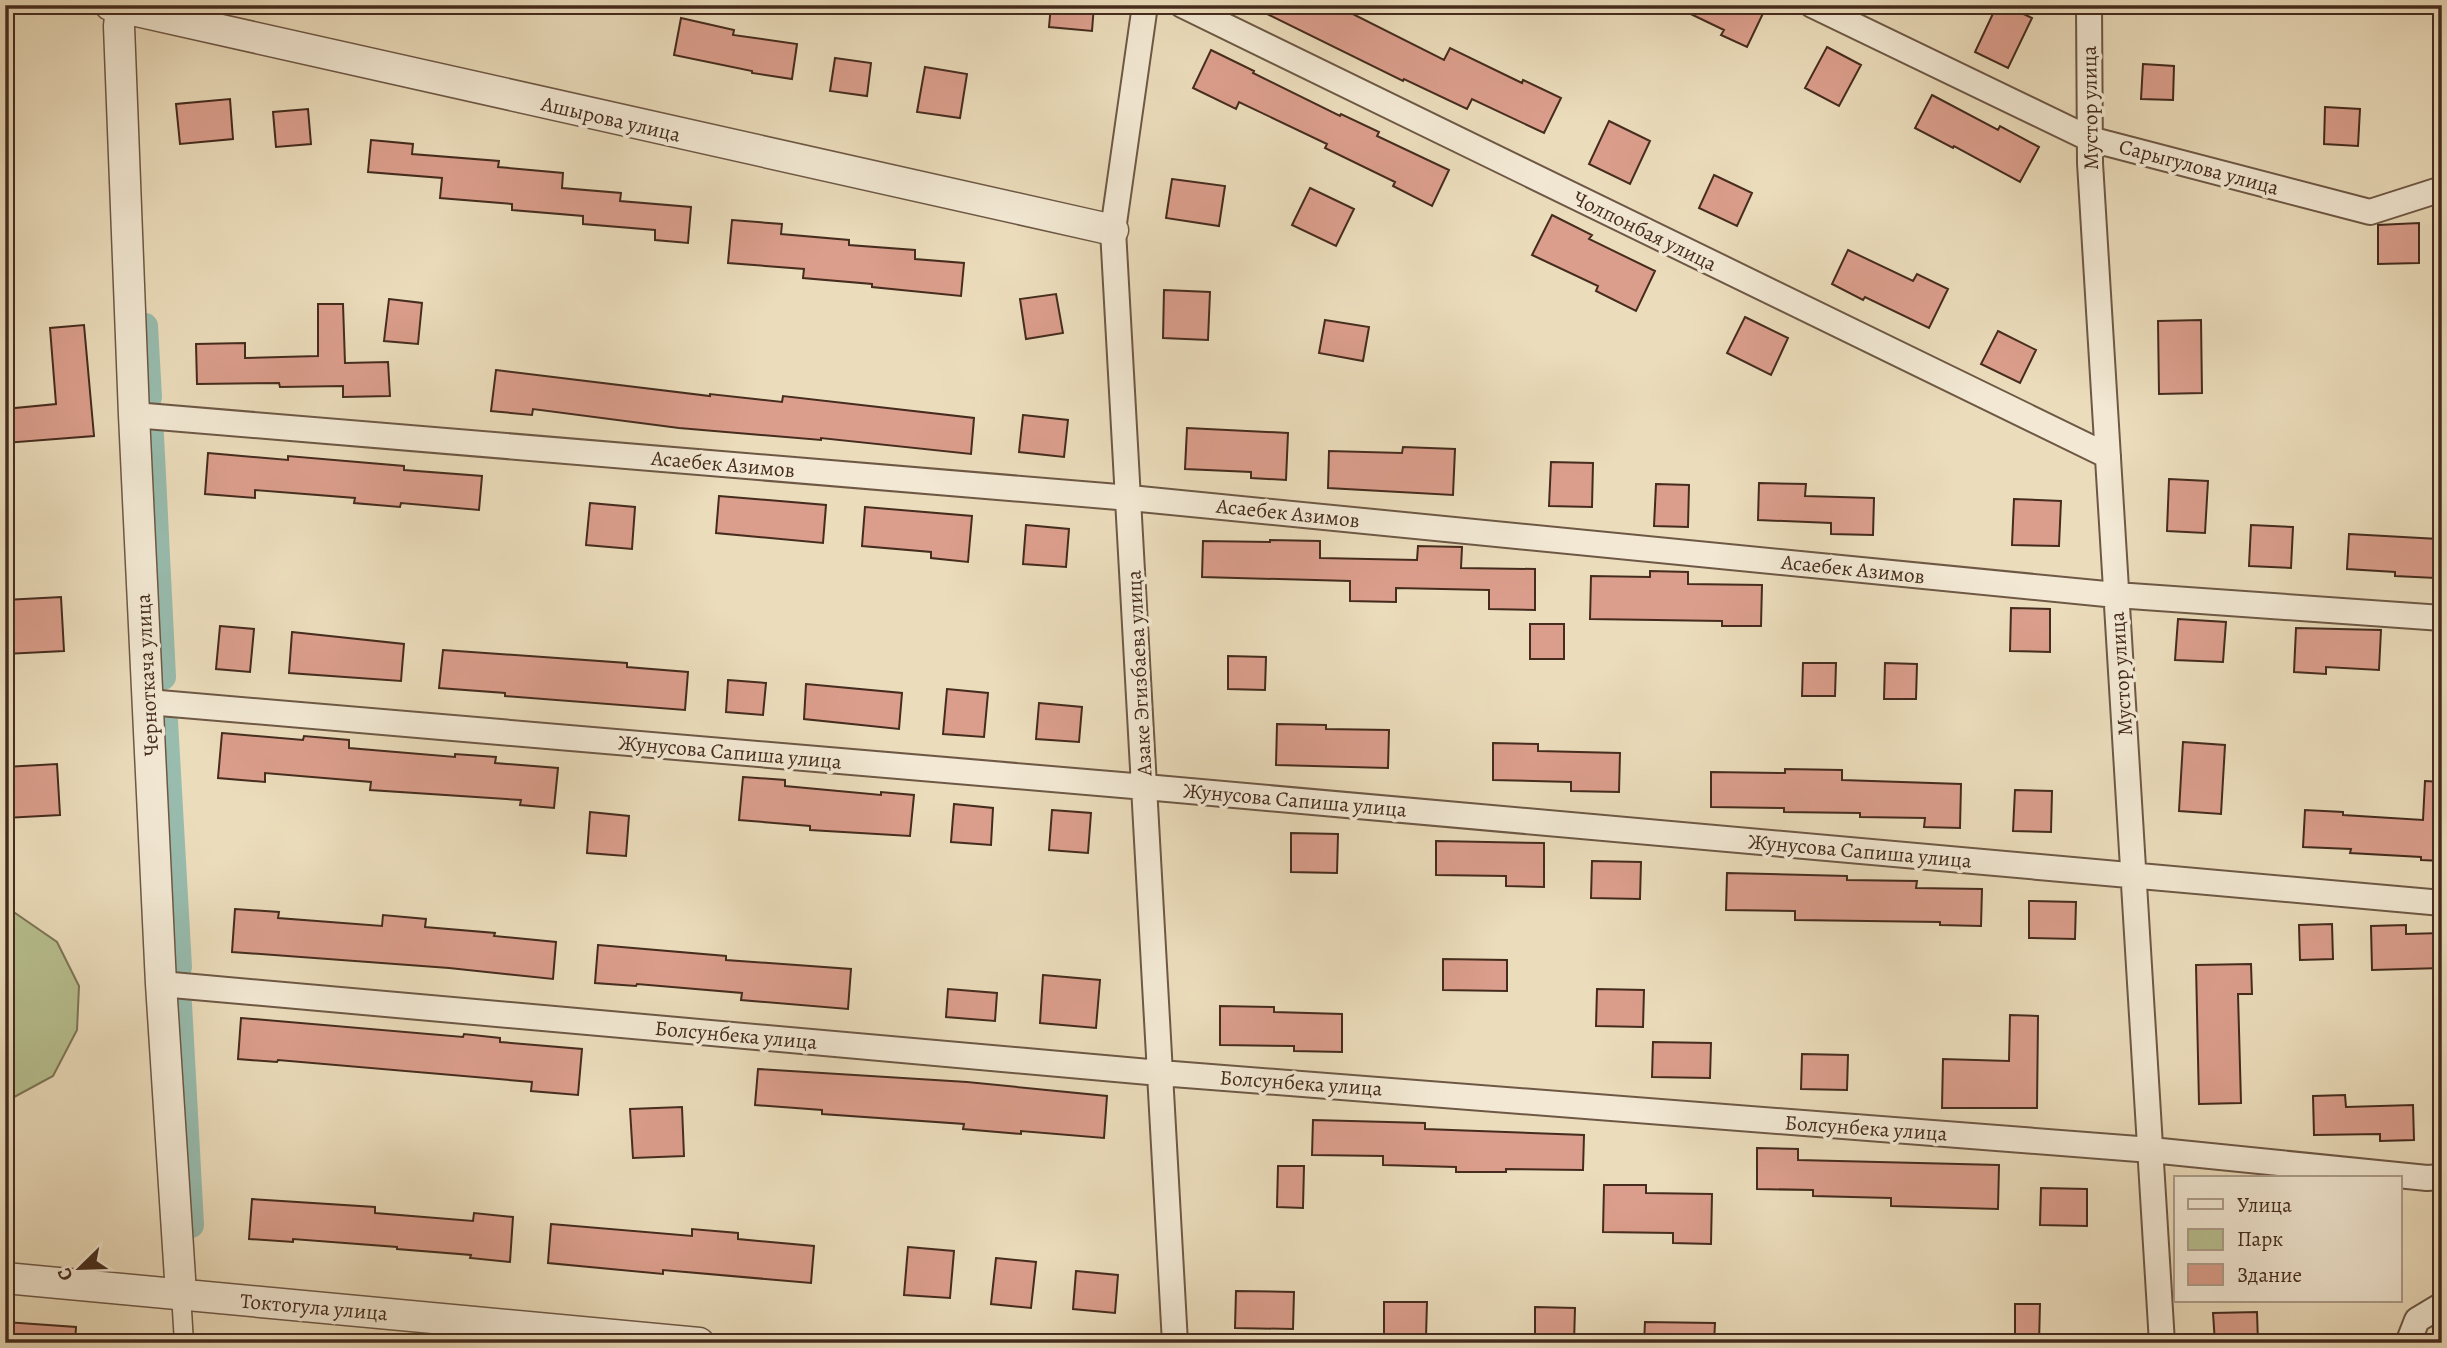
<svg xmlns="http://www.w3.org/2000/svg" width="2447" height="1348" font-family="Alegreya,serif">
<rect width="100%" height="100%" fill="#ebdcbb"/>
<filter id="stains"><feTurbulence type="fractalNoise" baseFrequency=".00286" numOctaves="4"/><feColorMatrix values="0 0 0 0 .2 0 0 0 0 .09 0 0 0 0 .02 0 0 0 .5 -.17"/></filter>
<radialGradient id="worn" r=".72"><stop offset=".6" stop-color="#630" stop-opacity="0"/><stop offset="1" stop-color="#630" stop-opacity=".3"/></radialGradient>
<path fill="#b8c090" stroke="#7e7657" stroke-width="2" d="M5,906L57,942L79,986L77,1030L53,1076L5,1102Z"/>
<g fill="none" stroke-linecap="round" stroke-linejoin="round">
<path stroke="#98bcae" stroke-width="26" d="M145,326L149,397
M151,435L163,677
M165,721L179,967
M179,1004L191,1225"/>
</g>
<path fill="#db9e8c" stroke="#452c1e" stroke-width="2" d="M1051,5H1094L1092,31L1049,27Z
M1249,5H1335L1444,60L1450,48L1522,83L1523,80L1561,98L1544,133L1472,99L1467,109L1404,79L1403,81Z
M1672,5H1767L1747,47L1721,35L1724,30Z
M1997,5H2005L2032,18L2008,68L1975,52Z
M681,18L734,30L733,35L797,44L792,79L752,73V71L674,55Z
M1827,47L1861,65L1839,106L1805,88Z
M1211,50L1254,71L1253,73L1340,116L1341,114L1379,132L1377,136L1449,170L1432,206L1393,186L1395,182L1325,148L1327,144L1239,102L1236,109L1193,88Z
M835,58L871,63L867,96L830,91Z
M2143,64L2174,66L2173,100L2141,99Z
M925,67L967,74L960,118L917,112Z
M1932,95L1998,130L2000,126L2039,147L2020,182L1954,146L1953,148L1915,128Z
M230,99L233,139L180,144L176,104Z
M2325,107L2360,109L2358,146L2324,144Z
M308,109L311,144L276,147L273,112Z
M1609,121L1650,141L1630,184L1589,164Z
M371,140L413,144L412,154L499,161L498,167L563,173L562,188L621,193L620,201L691,207L688,243L655,240V230L583,224V216L512,210V204L440,198L442,178L368,172Z
M1714,175L1752,193L1737,226L1699,208Z
M1172,179L1225,186L1219,226L1166,218Z
M1310,188L1354,209L1336,246L1292,225Z
M1552,215L1592,235L1589,239L1655,271L1636,311L1596,291L1598,286L1532,255Z
M732,220L782,224L781,234L849,240V245L915,250V259L964,263L961,296L872,287V284L803,278L804,269L728,263Z
M2419,223V263L2378,264V225Z
M1848,250L1913,281L1917,274L1948,289L1929,328L1865,297L1863,300L1832,284Z
M1164,290L1210,292L1208,340L1163,338Z
M1056,294L1063,333L1026,339L1020,299Z
M389,299L422,303L418,344L384,341Z
M318,304H343L345,363L388,362L390,396L343,397V386L280,387L279,383L197,384L196,344L245,343V358L318,356Z
M1745,317L1788,338L1771,375L1727,353Z
M1325,320L1369,327L1363,361L1319,353Z
M2201,320L2202,393L2159,394L2158,321Z
M84,325L94,436L5,443V409L56,404L50,328Z
M1998,331L2036,350L2020,383L1981,364Z
M496,370L710,396V394L782,402L783,396L974,418L971,454L821,438V440L679,428L533,409L532,415L491,411Z
M1023,415L1068,420L1064,457L1019,452Z
M1187,428L1288,433L1286,480L1251,478V472L1185,469Z
M1403,447L1455,449L1453,495L1328,488L1329,451L1402,453Z
M208,453L288,460V456L404,466V470L482,476L479,510L401,503L400,507L354,503L355,498L255,490V498L205,494Z
M1551,462L1593,463L1592,507L1549,506Z
M2169,479L2208,481L2205,533L2167,531Z
M1759,483L1806,484L1805,496L1874,498L1873,535L1831,534V523L1758,520Z
M1656,484L1689,485L1688,527L1654,526Z
M719,496L826,505L823,543L716,533Z
M2014,499L2061,501L2059,546L2012,545Z
M590,503L635,507L632,549L586,545Z
M865,507L972,516L968,562L931,558V552L862,546Z
M1026,525L1069,529L1066,567L1023,564Z
M2251,525L2293,527L2291,568L2249,566Z
M2349,534L2438,539L2436,578L2395,576V572L2347,569Z
M1270,540L1320,541V558L1417,560L1418,546L1462,547L1461,568L1535,569V610L1489,609V590L1396,588V602L1350,601V581L1202,577L1203,541L1270,542Z
M1650,571L1688,572V584L1762,585L1761,626H1722V621L1590,619L1591,576L1650,577Z
M61,597L64,651L5,654V600Z
M2011,608L2050,609V652L2010,651Z
M2178,619L2226,622L2223,662L2175,660Z
M1530,624H1564V659H1530Z
M220,626L254,629L250,672L216,669Z
M2296,628L2381,630L2379,670L2326,667V674L2294,672Z
M292,632L404,644L401,681L289,673Z
M443,650L627,663V667L688,672L685,710L505,696V693L439,688Z
M1228,656L1266,657L1265,690L1228,689Z
M1803,663H1836L1835,696H1802Z
M1885,663L1917,664L1916,699H1884Z
M728,680L766,683L763,715L726,712Z
M806,684L902,693L899,729L804,719Z
M947,689L988,693L984,737L943,734Z
M1039,703L1082,707L1079,742L1036,739Z
M1277,724L1326,725V729L1389,730L1388,768L1276,765Z
M222,733L303,740L304,736L349,740V748L455,757V754L496,757L495,763L558,768L554,808L520,805L521,800L370,790L371,782L265,773V782L218,778Z
M2183,742L2225,745L2221,814L2179,811Z
M1493,743L1538,744V751L1620,753L1619,792L1571,791V782L1493,780Z
M57,764L60,815L5,818V767Z
M1785,769L1842,770V780L1961,784L1960,828L1924,827L1925,818L1860,817V813L1784,812V808L1711,807V772L1785,773Z
M743,777L785,780V786L881,795V792L914,795L910,836L810,830V826L739,820Z
M2425,781L2442,782V861L2421,860V857L2350,853L2351,849L2303,847L2305,810L2343,812V815L2423,820Z
M2015,790L2052,791L2051,832L2013,831Z
M954,804L993,808L991,845L951,842Z
M1052,810L1091,813L1088,853L1049,850Z
M590,812L629,816L626,856L587,853Z
M1291,833L1338,834L1337,873L1291,872Z
M1436,841L1544,843V887L1506,886V876L1436,875Z
M1592,861L1641,862L1640,899L1591,898Z
M1727,873L1847,876V880L1917,881L1916,888L1982,889L1981,926L1940,925V922L1795,920V911L1726,910Z
M2029,901L2076,902L2075,939L2029,938Z
M235,909L279,912L278,918L382,926L383,915L426,919L425,927L495,933L494,936L556,942L553,979L449,968L232,952Z
M2332,924L2333,959L2300,960L2299,925Z
M2406,925V934L2442,933V968L2372,970L2371,926Z
M598,945L726,956V960L851,969L848,1009L741,1000L742,993L637,984L636,986L595,983Z
M1443,959L1507,960V991L1443,990Z
M2251,964L2252,994H2238L2241,1103L2199,1104L2196,965Z
M1043,975L1100,980L1096,1028L1040,1023Z
M948,989L997,993L995,1021L946,1017Z
M1597,989L1644,990L1643,1027L1596,1026Z
M1220,1006L1274,1007V1012L1342,1014V1052L1294,1051V1046L1220,1045Z
M2010,1015L2038,1016L2037,1108H1942L1943,1059L2009,1061Z
M241,1018L463,1037L464,1034L500,1038V1042L582,1049L578,1095L531,1091L532,1082L278,1060L277,1062L238,1059Z
M1653,1042L1711,1043L1710,1078L1652,1077Z
M1802,1054L1848,1055L1847,1090L1801,1089Z
M758,1069L967,1082L1107,1096L1104,1138L1021,1131V1134L963,1129L964,1124L822,1114V1110L755,1105Z
M2345,1095L2346,1107L2413,1105L2414,1140L2380,1141V1134L2314,1135L2313,1096Z
M682,1107L684,1156L633,1158L630,1109Z
M1313,1120L1425,1123V1129L1584,1135L1583,1170L1506,1169V1172H1456V1167L1383,1165V1156L1312,1155Z
M1757,1148L1798,1149V1160L1999,1165L1998,1209L1891,1206V1198L1813,1196V1190L1757,1189Z
M1278,1166H1304L1303,1208L1277,1207Z
M1604,1185H1646V1193L1712,1194L1711,1244L1673,1243V1233L1603,1232Z
M2041,1188L2087,1189V1226L2040,1225Z
M252,1199L375,1207V1213L473,1221L474,1213L513,1217L510,1262L470,1258L471,1255L397,1249V1247L293,1239V1242L249,1239Z
M551,1224L692,1236V1229L738,1233V1239L814,1246L811,1283L663,1270V1274L548,1263Z
M908,1247L954,1251L950,1298L904,1295Z
M996,1258L1036,1262L1031,1308L991,1304Z
M1076,1271L1118,1275L1115,1313L1073,1309Z
M1236,1291L1294,1292L1293,1329L1235,1328Z
M1384,1302H1427L1426,1337L1384,1336Z
M2015,1304H2040L2039,1343H2015Z
M1535,1307L1575,1308L1574,1343H1535Z
M2257,1312L2258,1343H2215L2213,1313Z
M5,1322L76,1327L75,1343H5Z
M1645,1322L1715,1323L1714,1343H1644Z"/>
<g fill="none" stroke-linecap="round" stroke-linejoin="round">
<defs>
<path id="pedestrian" d="M181,1294L184,1343"/>
<path id="minor" d="M1145,5L1113,230L1175,1343
M1182,5L2108,456
M1812,5L2090,139L2370,212L2442,189
M2089,5L2090,163L2162,1343
M134,415L1130,498L2116,595L2442,618
M148,702L1145,787L2442,903
M161,984L1160,1073L2151,1150L2427,1178L2442,1177
M2408,1343L2417,1320L2442,1305"/>
<path id="tertiary" d="M110,5L1113,230
M121,8L119,26L134,415L161,984L181,1294
M5,1278L699,1343"/>
</defs>
<use href="#pedestrian" stroke="#6e5845" stroke-width="21"/>
<use href="#minor" stroke="#6e5845" stroke-width="28"/>
<use href="#tertiary" stroke="#6e5845" stroke-width="33"/>
<use href="#pedestrian" stroke="#f2e8d3" stroke-width="18"/>
<use href="#minor" stroke="#f2e8d3" stroke-width="24"/>
<use href="#tertiary" stroke="#f2e8d3" stroke-width="30"/>
</g>
<g text-anchor="middle" dominant-baseline="central" stroke-width="7" stroke-linejoin="round" paint-order="stroke">
<g font-size="21" fill="#452c1e" stroke="#f2e8d3">
<text transform="translate(2090 108) rotate(-91)">Мустор улица</text>
<text transform="translate(611 119) rotate(13)">Ашырова улица</text>
<text transform="translate(2199 167) rotate(15)">Сарыгулова улица</text>
<text transform="translate(1645 231) rotate(26)">Чолпонбая улица</text>
<text transform="translate(723 464) rotate(5)">Асаебек Азимов</text>
<text transform="translate(1288 513) rotate(6)">Асаебек Азимов</text>
<text transform="translate(1853 569) rotate(6)">Асаебек Азимов</text>
<text transform="translate(1139 673) rotate(-93)">Азаке Эгизбаева улица</text>
<text transform="translate(2121 674) rotate(-94)">Мустор улица</text>
<text transform="translate(147 675) rotate(-93)">Черноткача улица</text>
<text transform="translate(730 752) rotate(5)">Жунусова Сапиша улица</text>
<text transform="translate(1295 800) rotate(5)">Жунусова Сапиша улица</text>
<text transform="translate(1860 851) rotate(5)">Жунусова Сапиша улица</text>
<text transform="translate(736 1035) rotate(5)">Болсунбека улица</text>
<text transform="translate(1301 1083) rotate(4)">Болсунбека улица</text>
<text transform="translate(1866 1128) rotate(4)">Болсунбека улица</text>
<text transform="translate(314 1307) rotate(5)">Токтогула улица</text>
</g>
</g>
<rect width="2447" height="1348" fill="none" stroke="#ebdcbb" stroke-width="28"/>
<rect x="7" y="7" width="2433" height="1334" fill="none" stroke="#452c1e" stroke-width="3.5"/>
<rect x="14" y="14" width="2419" height="1320" fill="none" stroke="#452c1e" stroke-width="2"/>
<rect x="2174" y="1176" width="228" height="126" fill="#f2e8d3" stroke="#ad9d8b" stroke-width="2"/>
<rect x="2188" y="1199" width="35" height="10" fill="#f2e8d3" stroke="#ad9d8b" stroke-width="2"/>
<text x="2237" y="1212" font-size="21" fill="#452c1e">Улица</text>
<rect x="2188" y="1229" width="35" height="21" fill="#b8c090" stroke="#ad9d8b" stroke-width="2"/>
<text x="2237" y="1246" font-size="21" fill="#452c1e">Парк</text>
<rect x="2188" y="1264" width="35" height="21" fill="#db9e8c" stroke="#ad9d8b" stroke-width="2"/>
<text x="2237" y="1282" font-size="21" fill="#452c1e">Здание</text>
<g transform="translate(80 1268) rotate(247)" stroke="#f2e8d3" stroke-width="5" paint-order="stroke">
<path d="M0-5L12 26L0 18L-12 26Z" fill="#452c1e"/>
<text y="-10" font-size="19" font-weight="bold" text-anchor="middle" fill="#452c1e">С</text>
</g>
<rect width="100%" height="100%" filter="url(#stains)"/>
<rect width="100%" height="100%" fill="url(#worn)"/>
</svg>
